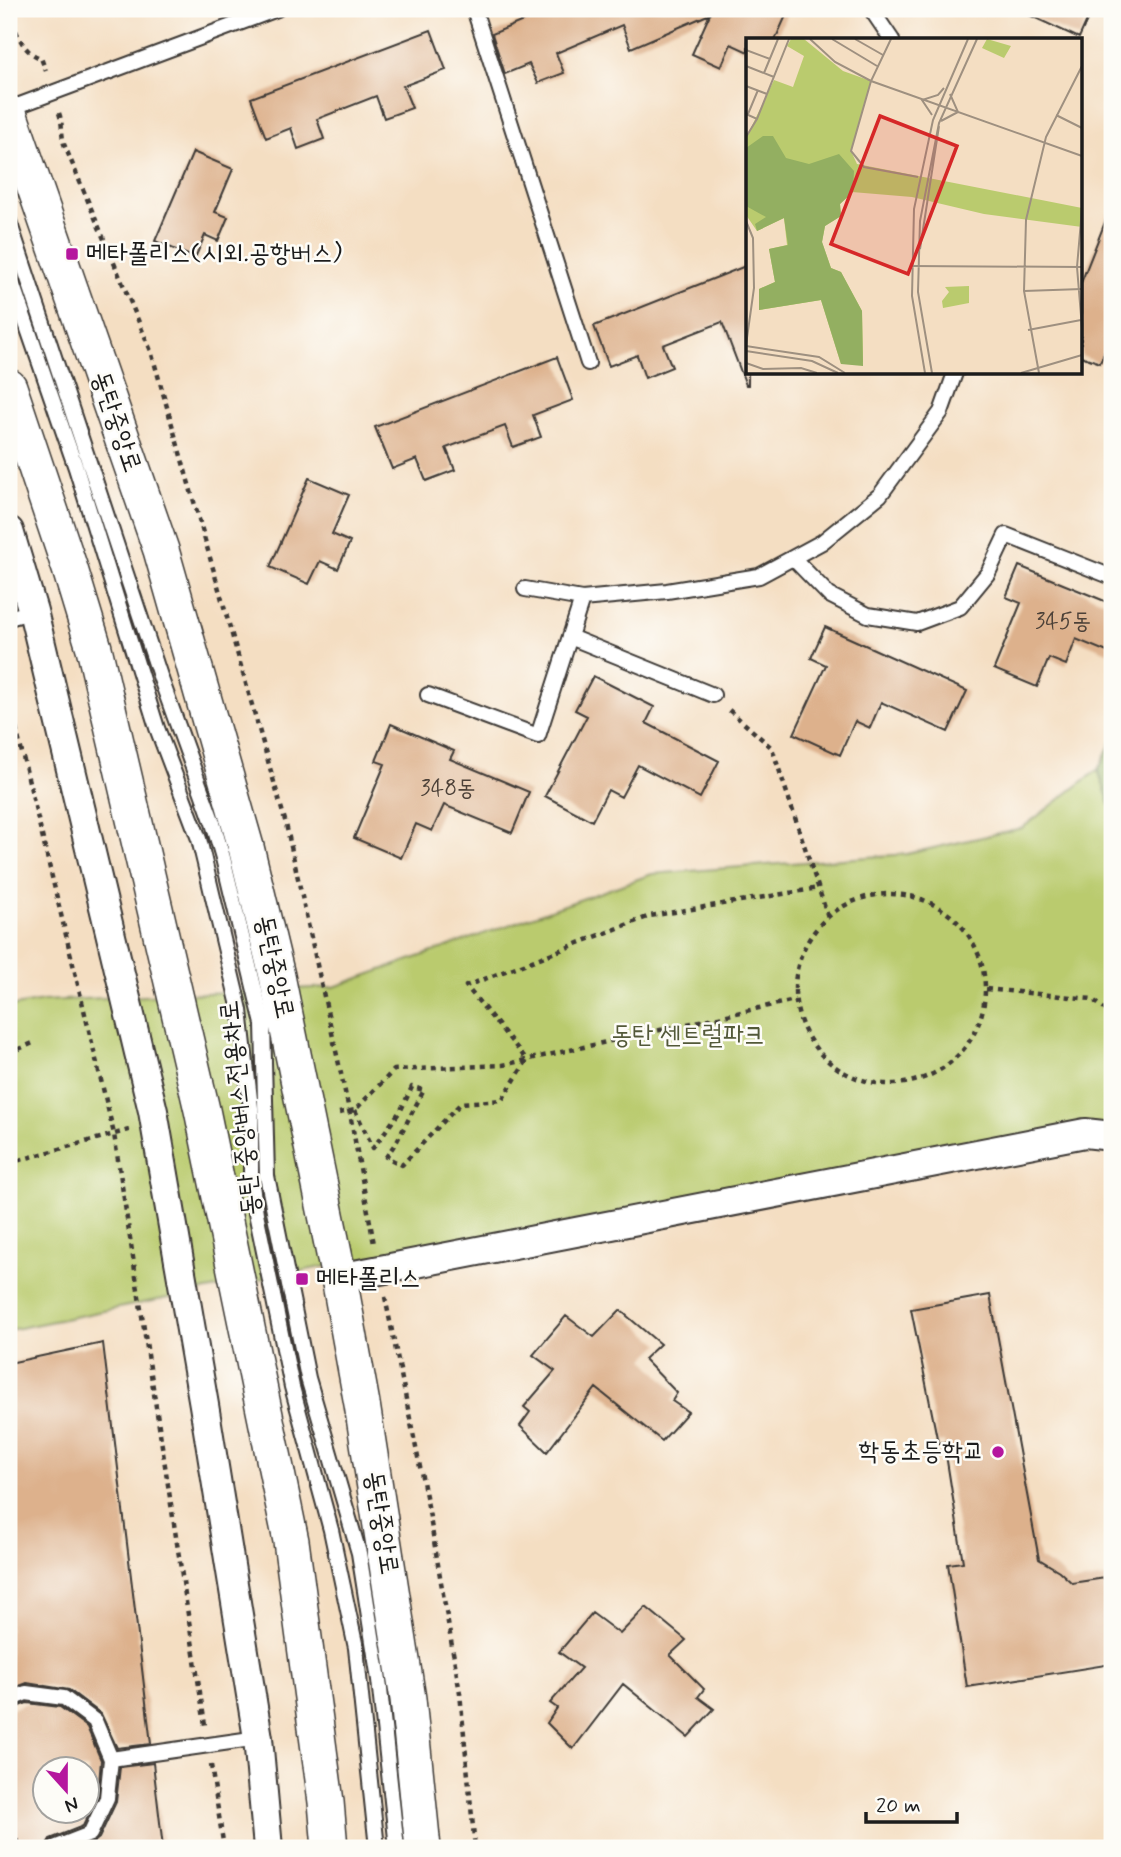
<svg xmlns="http://www.w3.org/2000/svg" width="1121" height="1857" font-family="Mynerve,'Poor Story',sans-serif">
<rect width="100%" height="100%" fill="#fdfcf7"/>
<filter id="ink" filterUnits="userSpaceOnUse"><feTurbulence type="fractalNoise" baseFrequency=".0143" numOctaves="2"/><feDisplacementMap in="SourceGraphic" scale="14" xChannelSelector="R" yChannelSelector="G"/><feConvolveMatrix kernelMatrix="1 2 1 2 8 2 1 2 1" color-interpolation-filters="sRGB"/></filter>
<filter id="wash" filterUnits="userSpaceOnUse"><feTurbulence type="fractalNoise" baseFrequency=".00686" numOctaves="4" result="noise"/><feDisplacementMap in="SourceGraphic" scale="28" xChannelSelector="R" yChannelSelector="G"/><feGaussianBlur stdDeviation="1.57" result="paint"/><feColorMatrix in="noise" values="0 0 0 0 0 0 0 0 0 0 0 0 0 0 0 0 0 1.4 0 .05"/><feComposite in="paint" operator="in"/></filter>
<g filter="url(#wash)">
<rect width="100%" height="100%" fill="#f4dec2"/>
<path fill="#bacb6e" stroke="#6b7445" stroke-width="2" d="M1112,759V1136L1085,1133L381,1255L9,1330V1007L43,1001L334,987L652,874L907,854L1022,828Z"/>
<path fill="#93af61" stroke="#58663e" stroke-width="2" d="M1112,741V810L1098,770Z"/>
<g id="blocks">
<path fill="#ddb18c" fill-rule="evenodd" d="M552,9H789L775,40H748V52L731,44L721,67L692,54L710,14L631,48L622,25L556,53L564,73L538,83L529,64L505,74L492,34Z
M1016,9H1092L1079,38Z
M431,30L446,70L403,86L412,108L384,118L376,96L317,119L324,139L298,149L291,128L266,138L251,98Z
M193,152L233,169L215,212L228,217L218,241L205,235L195,258L155,241Z
M1111,207L1112,333L1100,363L1081,356V283Z
M748,265V385H746L722,322L663,345L672,367L645,378L637,355L609,366L594,326Z
M557,357L573,400L533,415L541,437L513,447L505,426L446,448L455,470L426,481L417,459L392,469L375,427Z
M309,478L349,495L332,534L350,542L338,569L320,561L309,584L270,567Z
M1019,566L1112,604V654L1076,639L1066,665L1049,658L1037,687L994,669L1021,603L1006,597Z
M825,627L967,691L948,732L881,702L870,728L855,721L840,755L794,734L826,665L811,658Z
M593,676L654,707L646,723L719,761L700,798L638,765L621,797L608,790L592,821L545,796L587,716L575,710Z
M391,724L454,751L450,759L529,792L512,833L444,805L432,831L416,824L401,858L354,838L385,764L376,761Z
M990,1295L1039,1559L1059,1571L1072,1583L1112,1577V1664L967,1687L948,1564L963,1562L944,1442L938,1443L911,1309Z
M620,1310L660,1344L644,1359L677,1393L672,1401L688,1412L662,1441L596,1388L547,1452L520,1426L530,1412L524,1407L555,1371L533,1355L566,1316L594,1337Z
M103,1343L151,1744L117,1748L101,1714L69,1690L27,1683L9,1690V1363Z
M646,1607L686,1640L670,1655L704,1689L698,1697L714,1709L688,1737L623,1684L573,1749L547,1723L557,1708L550,1703L581,1668L559,1652L592,1613L620,1634Z
M27,1703L60,1707L87,1727L101,1760L98,1795L83,1826L50,1839L45,1848H23L18,1840L9,1838V1710ZM46,1769H88V1811H46Z
M153,1763L163,1848H80L93,1843L99,1838L116,1802L120,1767Z"/>
</g>
</g>
<g filter="url(#ink)">
<use href="#blocks" fill-opacity="0" stroke="#3c3935" stroke-width="2"/>
<g fill="none" stroke-linecap="round" stroke-linejoin="round">
<defs>
<path id="service" d="M474,9L588,363
M871,9L892,40
M9,109L277,9
M9,221L161,679L213,823L223,858L263,1024L267,1176L308,1378L359,1553L379,1680L397,1848
M9,274L76,468L157,728L199,839L240,1010L251,1108V1178L256,1213L292,1387L331,1530L356,1648L377,1848
M793,558L829,595L868,615L917,623L960,607L988,573L1006,535L1112,577
M525,589L582,599L667,591L759,576L822,542L880,495L941,412L955,373
M9,618L33,611
M570,637L713,695
M428,695L538,736L582,599
M9,1700L26,1693L64,1698L95,1721L111,1759L107,1798L90,1834L54,1848
M111,1759L258,1738
M9,1848H13"/>
<path id="minor" d="M9,531L33,611L153,1111L204,1405L258,1738L268,1848
M339,1278L1085,1133L1112,1136"/>
<path id="tertiary" d="M9,113L161,550L246,847L277,976L339,1278L362,1404L408,1699L423,1848
M9,387L70,569L94,648L202,1110L291,1541L326,1802L330,1848"/>
</defs>
<use href="#service" stroke="#3c3935" stroke-width="18"/>
<use href="#minor" stroke="#3c3935" stroke-width="32"/>
<use href="#tertiary" stroke="#3c3935" stroke-width="38"/>
<path stroke="#3c3935" stroke-width="4.5" stroke-dasharray="5 5" stroke-linecap="butt" d="M9,12C16,30 21,52 41,58L46,71
M59,113C63,124 61,133 64,144L151,351L286,824L351,1119L374,1244
M9,699L114,1134L205,1725
M729,710L772,748L828,917
M795 989a95 95 0 1 1 190 0a95 95 0 1 1-190 0Z
M986,989L1092,999L1112,1015
M9,1053L33,1043
M355,1110L373,1148L401,1110L412,1087L424,1090L397,1141L386,1157L402,1165L461,1103L502,1100L527,1060L466,986L650,916L819,888
M339,1113L355,1110L394,1070L503,1065L795,1000
M9,1163L129,1130
M385,1297L428,1506L460,1693L475,1848
M211,1765L224,1848"/>
<use href="#service" stroke="#fff" stroke-width="14"/>
<use href="#minor" stroke="#fff" stroke-width="28"/>
<use href="#tertiary" stroke="#fff" stroke-width="35"/>
</g>
</g>
<g fill="#b5179e" stroke="#fdfcf7" stroke-width="2.5">
<rect x="65" y="247" width="14" height="14" rx="3.5"/>
<rect x="295" y="1272" width="14" height="14" rx="3.5"/>
<circle cx="998" cy="1452" r="7"/>
</g>
<g text-anchor="middle" dominant-baseline="central" stroke-width="5" stroke-linejoin="round" paint-order="stroke">
<g font-size="23" fill="#4c4138">
<text x="1063" y="622">345동</text>
<text x="448" y="789">348동</text>
</g>
<g font-size="26" fill="#1c1c1c" stroke="#fdfcf7" text-anchor="start">
<text x="86" y="254">메타폴리스(시외.공항버스)</text>
<text x="316" y="1279">메타폴리스</text>
<text x="984" y="1452" text-anchor="end">학동초등학교</text>
</g>
<g font-size="26" fill="#1c1c1c" stroke="#fdfcf7">
<text transform="translate(116 422) rotate(71)">동탄중앙로</text>
<text transform="translate(274 967) rotate(78)">동탄중앙로</text>
<text transform="translate(241 1108) rotate(-96)">동탄 중앙버스전용차로</text>
<text transform="translate(381 1523) rotate(81)">동탄중앙로</text>
</g>
<g font-size="26" fill="#535939" stroke="#fdfcf7">
<text x="688" y="1036">동탄 센트럴파크</text>
</g>
</g>
<g transform="translate(746 38)">
<rect width="336" height="336" fill="#f4dec2"/>
<path d="M45,1H58L97,33L125,43L105,113L111,126L336,170V189L238,176L166,159L106,154L94,166L95,178L79,188L76,204L85,230L95,234L116,273L117,324L95,326L75,262L13,272V251L29,244L23,211L41,207L38,180L11,193L0,177V100L28,42L47,49L58,18L41,8ZM241,1L265,8L258,20L236,10ZM223,248V265L197,270L196,263L203,254L199,249Z" fill="#bacb6e"/>
<path d="M17,98H27L40,120L63,126L93,116L108,133L107,154L94,166L95,178L79,188L76,204L85,230L95,234L116,273L117,328L95,326L75,262L13,272V251L29,244L23,211L42,207L38,180L11,193L9,186L20,179L0,168V110Z" fill="#93af61"/>
<path fill="none" stroke="#9e9080" stroke-width="2" d="M64,1L89,24L125,43L336,118M86,1L131,28M109,1L137,17M145,1L125,43L105,113L118,129L172,139M0,12L24,21M0,28L28,39M18,35L32,1M0,48L21,56M0,76L11,81L43,1M2,76L12,52M186,77L176,62L192,57L198,50M310,77L336,90M195,83L212,74L204,56M0,99L11,81M336,171L331,229L336,290M0,183L7,200L8,250L0,307M174,211L193,88M165,228L336,229M278,253L336,251M282,292L335,282M0,308L73,319L99,335M0,313L66,323L92,335M0,325L17,331L55,330L71,335M179,335L166,258L168,171L187,82L222,1M186,335L172,254L174,183L193,85L231,1M275,335L336,317M293,335L278,253L280,182L300,99L336,28"/>
<path fill="#d62828" fill-opacity="0.15" stroke="#d62828" stroke-width="3.5" d="M134,78L211,108L162,236L85,206Z"/>
<rect width="336" height="336" fill="none" stroke="#1c1c1c" stroke-width="3.5"/>
</g>
<rect width="1121" height="1857" fill="none" stroke="#fdfcf7" stroke-width="35"/>
<g transform="translate(66 1790) rotate(159)"><circle r="33" fill="#fdfcf7" stroke="#a3a29f" stroke-width="2"/>
<path d="M0-5L12 26L0 18L-12 26Z" fill="#b5179e"/>
<text y="-10" font-size="19" font-weight="bold" text-anchor="middle" fill="#1c1c1c">N</text>
</g>
<path d="M866 1812v10h91v-10" fill="none" stroke="#1c1c1c" stroke-width="3.5"/>
<text x="876" y="1812" font-size="21" fill="#1c1c1c" stroke="#fdfcf7" stroke-width="5" paint-order="stroke">20 m</text>
</svg>
